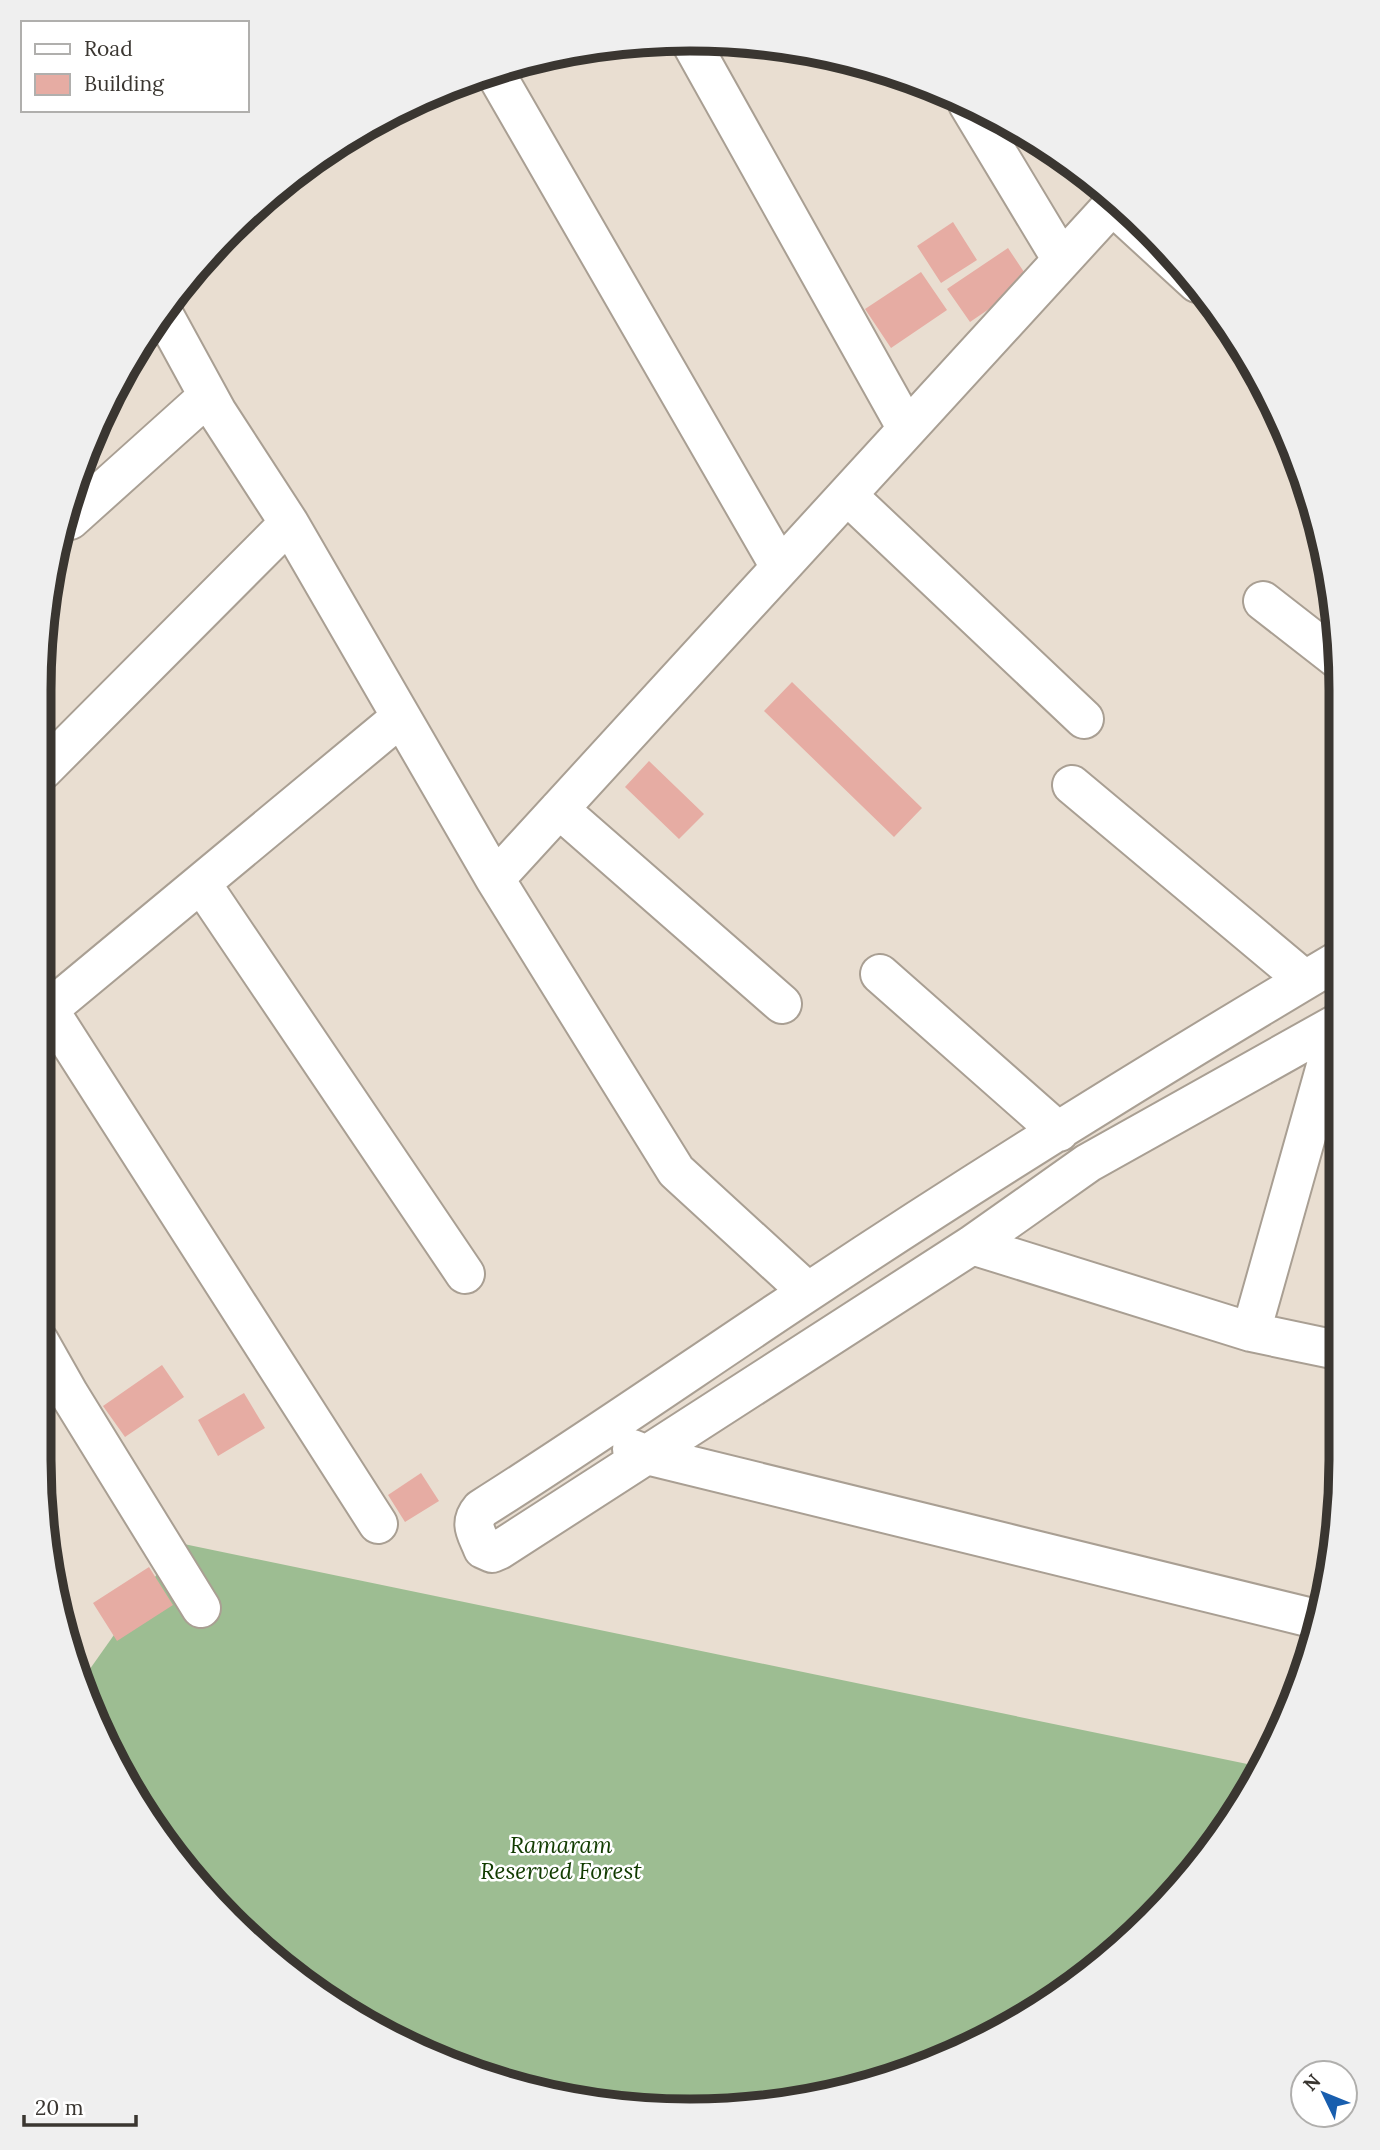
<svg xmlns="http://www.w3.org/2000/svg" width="1380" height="2150" font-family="Lora,serif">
<rect width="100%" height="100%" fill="#e9ded1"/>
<path fill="#9dbd92" d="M179,1543L1257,1766L1180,1889L1052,2002L859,2089L648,2110L480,2077L294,1977L149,1822L80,1683Z"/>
<path fill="#e6aca3" d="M984,111L1015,126L1028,134L1005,148Z
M953,222L977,260L941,283L917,246Z
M1008,248L1030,281L970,322L947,289Z
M921,272L947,310L891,348L865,309Z
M792,682L922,808L894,837L764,711Z
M649,761L704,814L679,839L625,787Z
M162,1365L184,1397L125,1437L103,1406Z
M244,1393L265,1428L218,1456L198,1420Z
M421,1473L439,1501L405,1522L388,1495Z
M149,1567L173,1605L117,1641L93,1603Z"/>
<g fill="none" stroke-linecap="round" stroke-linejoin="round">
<defs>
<path id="minor" d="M690,41L907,429
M494,71L780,567
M968,104L1062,260
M1112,205L1197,283
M164,315L217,412L289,523L495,879L676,1171L808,1292
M847,495L1084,719
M70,520L208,396
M1263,601L1340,661
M43,770L289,523
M1072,785L1305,980
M559,809L782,1004
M495,879L1118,199
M201,883L465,1274
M880,974L1059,1132
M42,999L378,1524
M48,1010L401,717
M1338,1023L1088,1163L972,1245L499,1550L492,1553L483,1549C477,1533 468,1524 481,1509C592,1439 699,1364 808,1292C981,1177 1160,1066 1339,960
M972,1245L1251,1332L1337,1350
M1251,1332L1338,1023
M39,1341L69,1394L201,1608
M632,1449L647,1455L1316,1619"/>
</defs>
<use href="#minor" stroke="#a99f93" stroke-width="42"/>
<use href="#minor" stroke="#fff" stroke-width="38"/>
</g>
<g text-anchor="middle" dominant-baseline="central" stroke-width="5" stroke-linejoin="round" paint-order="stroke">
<g font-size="23" font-style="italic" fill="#113b00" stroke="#fff">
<text x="561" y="1844">Ramaram<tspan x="561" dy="26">Reserved Forest</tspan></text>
</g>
</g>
<path d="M0 0H1380V2150H0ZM690 51H690A639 639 0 0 1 1329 690V1460A639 639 0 0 1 690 2099H690A639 639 0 0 1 51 1460V690A639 639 0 0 1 690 51Z" fill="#efefef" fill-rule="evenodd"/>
<path fill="none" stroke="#3a3631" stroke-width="9" d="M690 51H690A639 639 0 0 1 1329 690V1460A639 639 0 0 1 690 2099H690A639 639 0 0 1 51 1460V690A639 639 0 0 1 690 51Z"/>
<rect x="21" y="21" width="228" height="91" fill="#ffffff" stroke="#b0afad" stroke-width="2"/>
<rect x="35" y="44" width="35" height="10" fill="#ffffff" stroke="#b0afad" stroke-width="2"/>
<text x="84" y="56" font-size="21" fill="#3a3631">Road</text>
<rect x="35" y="74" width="35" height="21" fill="#e6aca3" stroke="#b0afad" stroke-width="2"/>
<text x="84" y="91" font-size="21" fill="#3a3631">Building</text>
<g transform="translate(1324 2094) rotate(313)"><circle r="33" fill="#ffffff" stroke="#b0afad" stroke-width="2"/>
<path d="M0-5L12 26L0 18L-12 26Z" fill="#185eae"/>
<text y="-10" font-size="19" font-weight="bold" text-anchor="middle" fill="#3a3631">N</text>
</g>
<path d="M24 2115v10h112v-10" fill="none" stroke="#3a3631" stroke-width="3.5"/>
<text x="35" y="2115" font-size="21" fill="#3a3631" stroke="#ffffff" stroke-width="5" paint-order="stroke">20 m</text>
</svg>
